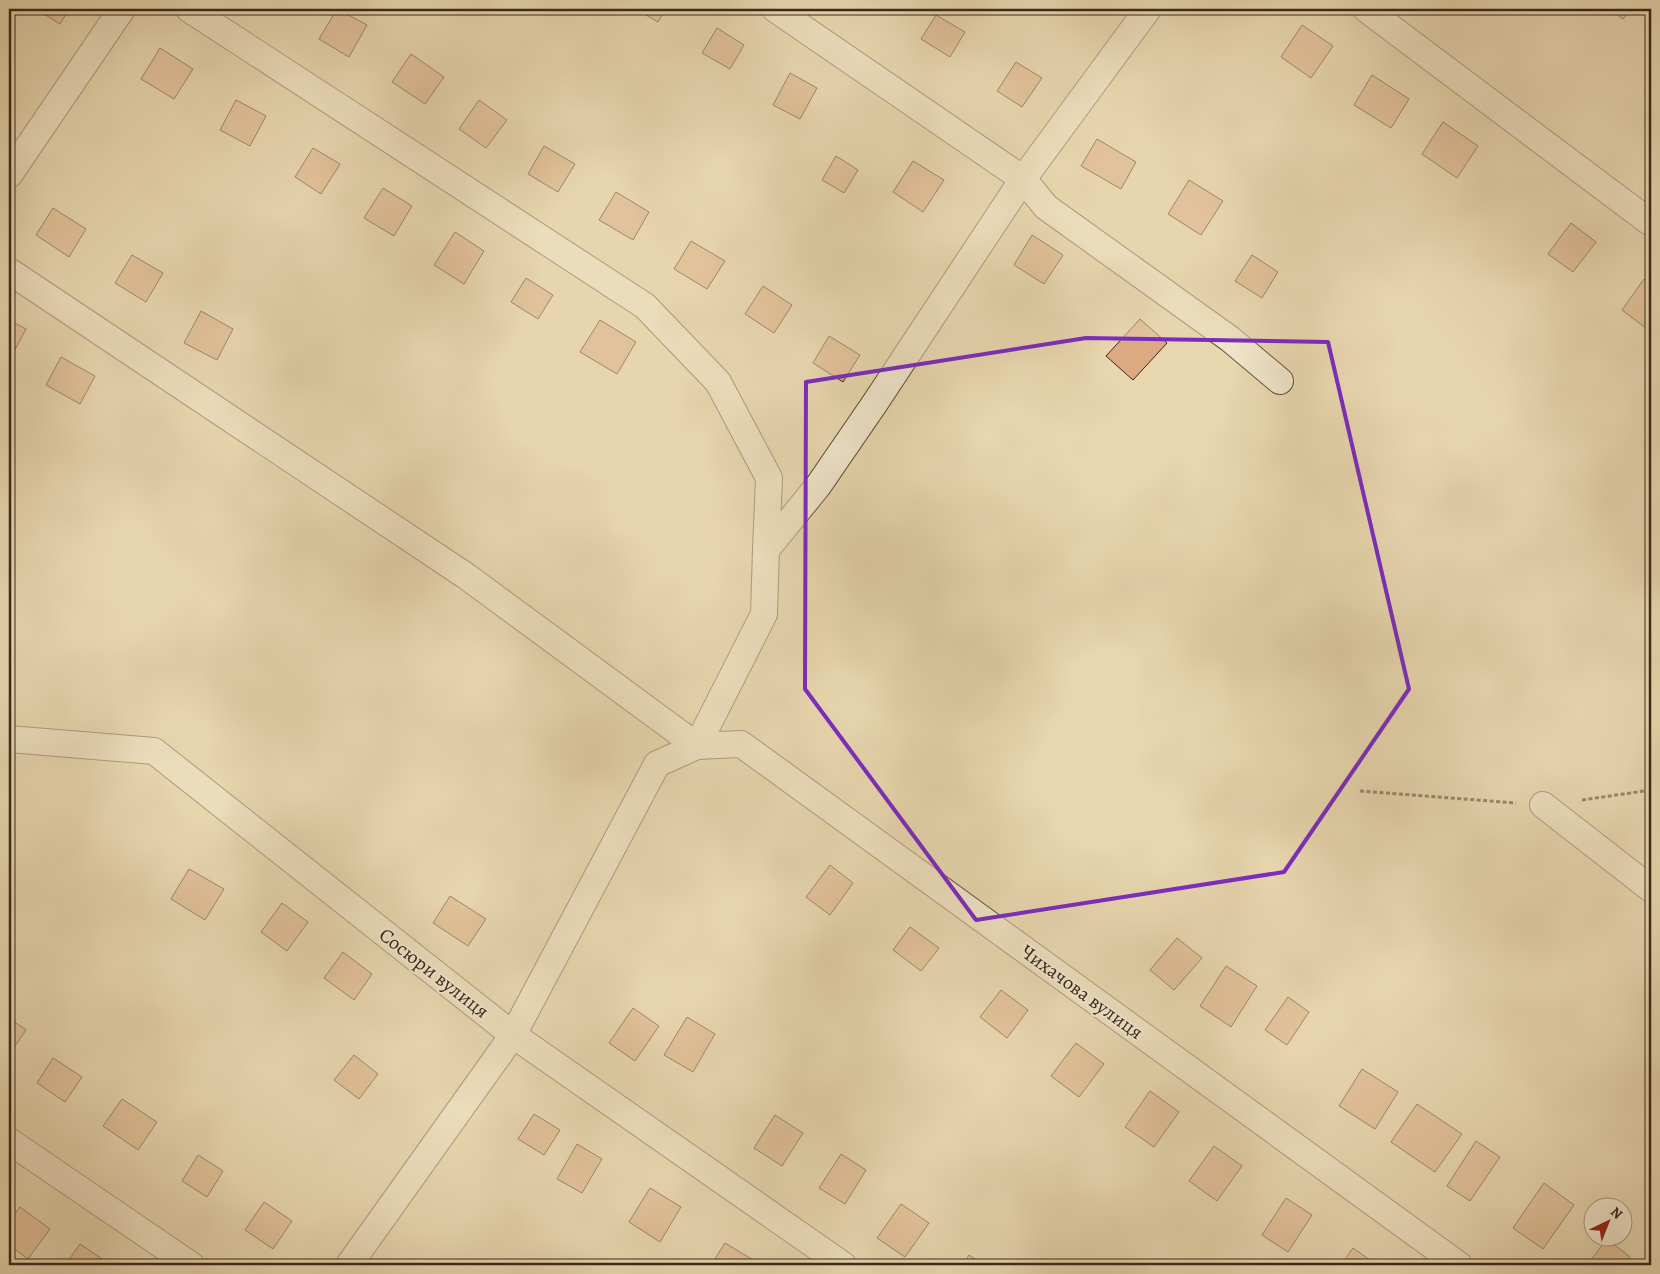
<svg xmlns="http://www.w3.org/2000/svg" width="1660" height="1274" font-family="Alegreya,serif">
<rect width="100%" height="100%" fill="#e7d6ae"/>
<filter id="stains"><feTurbulence type="fractalNoise" baseFrequency=".004" numOctaves="4"/><feColorMatrix values="0 0 0 0 .2 0 0 0 0 .09 0 0 0 0 .02 0 0 0 .5 -.17"/></filter>
<radialGradient id="worn" r=".72"><stop offset=".6" stop-color="#630" stop-opacity="0"/><stop offset="1" stop-color="#630" stop-opacity=".3"/></radialGradient>
<path fill="#dbaa81" stroke="#3b291c" d="M36,9H69L60,24Z
M337,9L367,25L349,57L319,39Z
M636,9H666L658,22Z
M1609,9H1631L1623,19Z
M936,15L965,32L950,57L921,39Z
M1302,25L1333,46L1311,78L1281,57Z
M717,28L744,45L730,69L702,53Z
M160,48L193,69L174,99L141,79Z
M411,54L444,77L425,104L392,82Z
M1016,62L1042,78L1022,107L997,91Z
M790,73L817,88L800,119L773,105Z
M1372,75L1409,99L1391,128L1354,105Z
M236,100L266,116L250,146L220,130Z
M479,100L507,120L486,148L459,129Z
M1443,122L1478,146L1457,178L1422,154Z
M1097,139L1136,162L1121,189L1081,166Z
M544,146L575,164L558,192L528,174Z
M313,148L340,164L321,194L295,177Z
M836,156L858,170L844,193L822,180Z
M913,161L944,180L923,212L893,192Z
M1189,180L1223,201L1201,235L1168,214Z
M383,188L412,206L394,236L364,218Z
M616,192L649,212L633,240L599,220Z
M53,208L86,229L69,257L36,235Z
M1571,223L1596,242L1573,272L1548,254Z
M455,232L484,251L464,284L434,265Z
M1032,235L1063,255L1044,284L1014,265Z
M691,241L725,261L707,289L674,269Z
M132,255L163,273L146,302L115,283Z
M1252,255L1278,272L1262,298L1235,281Z
M526,278L553,295L538,319L511,302Z
M1644,279L1651,285V332L1622,310Z
M763,286L792,305L774,333L745,314Z
M201,311L233,329L217,360L184,343Z
M1140,319L1167,343L1133,380L1106,356Z
M9,320L26,329L10,359H9Z
M600,320L636,342L617,374L580,352Z
M829,336L860,355L843,382L813,363Z
M61,357L95,376L80,404L46,385Z
M830,865L853,883L830,915L806,897Z
M189,869L224,889L205,920L171,899Z
M450,896L486,919L468,946L433,923Z
M282,903L308,922L287,951L261,932Z
M910,927L939,948L921,971L893,950Z
M1177,938L1202,958L1174,990L1150,970Z
M343,952L372,974L354,1000L324,978Z
M1226,966L1257,986L1231,1027L1200,1006Z
M1001,990L1028,1010L1007,1038L980,1017Z
M1288,997L1309,1012L1287,1045L1265,1030Z
M633,1008L659,1026L635,1061L609,1043Z
M687,1017L715,1034L693,1072L664,1055Z
M9,1018L26,1030L9,1055Z
M1076,1043L1104,1064L1079,1097L1051,1076Z
M354,1055L378,1074L359,1099L334,1080Z
M53,1058L82,1077L65,1102L37,1083Z
M1362,1069L1398,1092L1375,1129L1339,1106Z
M1150,1091L1179,1112L1154,1147L1125,1127Z
M122,1099L157,1122L138,1150L103,1126Z
M1417,1104L1462,1134L1435,1172L1391,1142Z
M534,1114L560,1130L544,1155L518,1139Z
M775,1115L803,1133L782,1166L754,1148Z
M1476,1141L1500,1157L1470,1201L1447,1186Z
M577,1144L602,1159L582,1193L557,1179Z
M1214,1146L1242,1166L1217,1201L1189,1181Z
M841,1154L866,1170L845,1204L819,1188Z
M198,1155L223,1171L207,1197L182,1181Z
M1544,1183L1574,1205L1543,1249L1513,1228Z
M650,1188L681,1207L660,1242L629,1222Z
M1286,1198L1312,1215L1288,1252L1262,1235Z
M264,1202L292,1221L273,1249L245,1230Z
M901,1204L929,1223L905,1257L877,1238Z
M20,1207L50,1229L28,1259L9,1245V1222Z
M1607,1239L1630,1257L1624,1265H1587Z
M725,1243L753,1260L750,1265H711Z
M80,1244L108,1263L106,1265H65Z
M1353,1248L1377,1265H1341Z
M969,1255L985,1265H963Z"/>
<g fill="none" stroke-linecap="round" stroke-linejoin="round">
<defs>
<path id="street" d="M189,9L645,306L718,382L769,478L766,550
M775,9L1023,179L1046,207L1230,339L1280,381
M1366,9L1651,223
M9,175L122,9
M9,271L466,576L697,746L741,744L1459,1265
M9,739L154,751L513,1035L843,1265
M1543,805L1651,889
M9,1141L191,1265
M349,1265L513,1035L657,764L697,746L764,614L766,550L818,486L875,403L1023,179L1148,9"/>
</defs>
<use href="#street" stroke="#665440" stroke-width="28"/>
<path stroke="#3b291c" stroke-width="3" stroke-dasharray="4 2.5" stroke-linecap="butt" d="M1360,791L1516,803
M1582,800L1651,790"/>
<use href="#street" stroke="#efe4ca" stroke-width="26"/>
</g>
<path d="M0 0H1660V1274H0ZM1086,338L1328,342L1409,689L1284,872L976,920L805,689L806,382Z" fill="#e7d6ae" fill-opacity=".55" fill-rule="evenodd"/>
<path fill="none" stroke="#7b2cbf" stroke-width="4" stroke-linejoin="round" d="M1086,338L1328,342L1409,689L1284,872L976,920L805,689L806,382Z"/>
<g text-anchor="middle" dominant-baseline="central" stroke-width="4" stroke-linejoin="round" paint-order="stroke">
<g font-size="20" fill="#3b291c" stroke="#efe4ca">
<text transform="translate(434 973) rotate(38)">Сосюри вулиця</text>
<text transform="translate(1082 992) rotate(36)">Чихачова вулиця</text>
</g>
</g>
<rect width="1660" height="1274" fill="none" stroke="#e7d6ae" stroke-width="30"/>
<rect x="10" y="10" width="1640" height="1254" fill="none" stroke="#3b291c" stroke-width="2.5"/>
<rect x="15" y="15" width="1630" height="1244" fill="none" stroke="#3b291c"/>
<g transform="translate(1608 1222) rotate(43)"><circle r="24" fill="#efe4ca" stroke="#a79984"/>
<path d="M0-4L9 19L0 12L-9 19Z" fill="#8f2418"/>
<text y="-8" font-size="14" font-weight="bold" text-anchor="middle" fill="#3b291c">N</text>
</g>
<rect width="100%" height="100%" filter="url(#stains)"/>
<rect width="100%" height="100%" fill="url(#worn)"/>
</svg>
